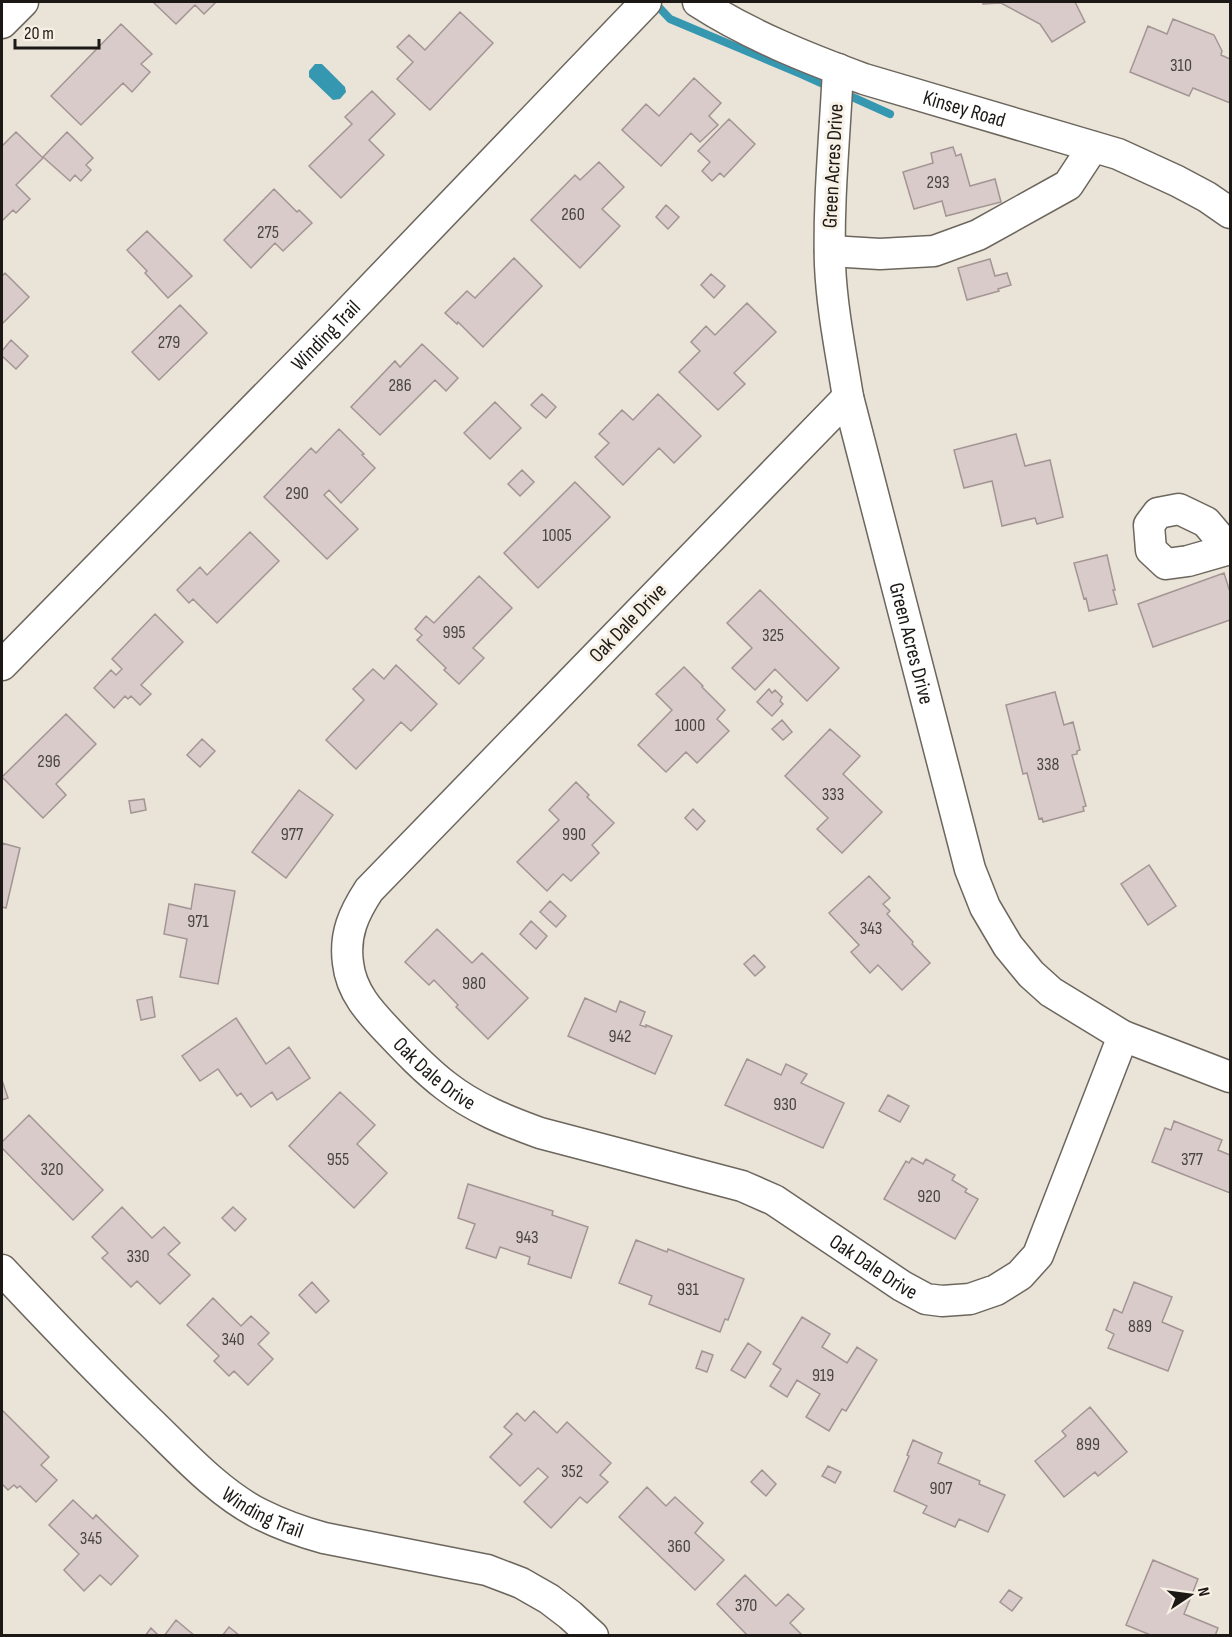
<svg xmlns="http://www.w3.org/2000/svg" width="1232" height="1637" font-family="'Sofia Sans Condensed',sans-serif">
<rect width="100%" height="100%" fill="#eae3d8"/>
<path fill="#3697b1" d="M315,64H322L345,87L346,92L340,99L333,100L309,77V71Z"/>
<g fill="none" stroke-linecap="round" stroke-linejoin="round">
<path stroke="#3697b1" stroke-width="8" d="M654,2L670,19L801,74L890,114"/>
</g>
<path fill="#d9cbc9" stroke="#a39594" stroke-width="1.5" d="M153,2H216L204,14L195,5L176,24Z
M983,2H1075L1085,22L1052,42L1040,24L1001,3L983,4Z
M460,12L493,43L430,110L397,79L413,62L397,47L409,35L425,50Z
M1173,19L1214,35L1222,51L1221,55L1230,59V103L1193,88L1189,96L1130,72L1148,26L1167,34Z
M121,24L152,54L141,64L150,72L132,92L123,83L81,125L51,96Z
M694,78L721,103L709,116L718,125L700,142L691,133L661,166L622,130L646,104L659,116Z
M372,91L395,114L369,140L384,155L341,198L309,166L352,124L345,117Z
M729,119L755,144L724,177L720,173L712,181L702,171L710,162L698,151Z
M16,132L43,158L16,185L30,199L16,213L13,210L2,221V146Z
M67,132L93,158L86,165L91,170L81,181L75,175L70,181L43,157Z
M953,147L956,156L961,154L970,186L995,179L1001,202L946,216L942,201L914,209L903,172L933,163L931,153Z
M599,162L624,187L602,209L620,226L580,268L531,220L575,175L580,180Z
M274,189L297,212L299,210L312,223L283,251L275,243L251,268L224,240Z
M666,205L679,217L668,229L656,217Z
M147,231L192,276L168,298L145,273L147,271L127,250Z
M514,258L542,286L483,347L458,322L457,324L445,313L467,291L475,298Z
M990,259L995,276L1007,273L1011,285L998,289L999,291L967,300L958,268Z
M5,273L29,297L2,324V276Z
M711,274L725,286L714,298L701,285Z
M747,303L776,332L734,373L745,384L718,410L679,372L700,351L691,342L706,326L715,335Z
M180,305L207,333L159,380L132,352Z
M11,340L28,356L16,369L2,356V351Z
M422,344L458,378L446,391L435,380L380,435L351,407L395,361L400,367Z
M542,394L556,407L546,418L531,405Z
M658,394L701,436L674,463L659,448L623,485L595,457L609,443L599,434L622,410L633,420Z
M495,402L521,428L490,459L464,433Z
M339,429L364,454L362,455L375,468L341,503L329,490L324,495L358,529L327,559L264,497L311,448L316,453Z
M1016,434L1025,466L1050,460L1063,517L1037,524L1035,518L1002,526L992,481L964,488L954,450Z
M522,470L534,482L520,496L508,484Z
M575,482L610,517L538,588L504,553Z
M250,532L279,561L217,623L193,599L189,603L177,590L200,567L207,575Z
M1107,555L1115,590H1113L1117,604L1089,611L1086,598L1084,599L1074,563Z
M1224,573L1230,592V620L1153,647L1138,604Z
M479,576L512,608L473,648L484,658L459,684L444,670L446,668L417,640L422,635L415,629L426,616L434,623Z
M760,590L839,668L807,701L775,669L755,690L732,668L752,648L727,623Z
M155,614L183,642L141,685L151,694L140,705L131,696L128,699L125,696L114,708L94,688L111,670L116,675L122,669L112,659Z
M396,665L437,704L411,731L401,722L356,769L326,740L364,700L353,689L373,669L384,679Z
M684,667L703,686L702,687L725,710L717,719L729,731L697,763L686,752L666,772L638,745L672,710L656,694Z
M769,689L772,693L775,690L782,697L780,701L783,704L772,716L757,702Z
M1055,692L1064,725L1073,722L1080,750L1077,751V754L1072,755L1086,806L1083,807L1084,811L1043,822L1042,818L1039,819L1027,773L1023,774L1006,705Z
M66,714L96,744L56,784L66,795L43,818L2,777Z
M782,720L792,732L783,740L772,729Z
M830,729L860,756L843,774L882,812L842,853L817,829L828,818L785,776Z
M202,739L215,751L200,767L187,755Z
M576,782L589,795L587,797L614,823L592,845L599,853L571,881L563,874L547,891L517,862L559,820L549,810Z
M299,790L333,815L286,878L252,852Z
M144,799L146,810L131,813L129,801Z
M693,809L705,821L697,830L685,818Z
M2,843L20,848L6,908L2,907Z
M1149,865L1176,906L1148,925L1121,884Z
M869,876L890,898L883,904L890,911L887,914L913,942L912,944L930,963L902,990L878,965L870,973L851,952L859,945L829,913Z
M195,884L235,891L218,984L180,977L187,939L164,934L169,904L191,909Z
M550,901L566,916L556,927L540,912Z
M531,921L547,936L536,949L520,934Z
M437,929L472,963L482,953L528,998L488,1039L456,1007L458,1005L434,980L429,985L405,962Z
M754,955L765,967L755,976L744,964Z
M152,997L155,1017L141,1020L137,1000Z
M585,998L616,1012L620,1001L645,1012L640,1025L646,1027V1025L672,1036L655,1074L568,1036Z
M236,1018L266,1064L289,1047L310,1078L277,1100L272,1092L251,1107L241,1093L237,1096L218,1069L200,1081L182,1056Z
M747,1059L781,1075L786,1064L807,1074L801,1083L844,1103L823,1148L725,1105Z
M2,1080L8,1098L2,1100Z
M340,1092L375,1125L357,1144L387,1173L354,1208L289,1146Z
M888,1095L909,1106L900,1122L879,1111Z
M29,1115L103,1190L73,1220L2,1148V1142Z
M1174,1121L1222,1140L1218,1150L1230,1155V1193L1152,1162L1165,1128L1171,1130Z
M912,1158L923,1164L926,1159L955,1175L952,1180L967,1189L965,1192L978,1199L955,1239L884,1199L906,1161L909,1163Z
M468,1184L553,1211L552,1215L588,1227L571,1278L528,1264L530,1257L500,1247L496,1258L466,1248L475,1224L458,1218Z
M122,1207L152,1238L164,1227L180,1243L168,1254L190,1275L160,1304L137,1281L131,1287L102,1258L108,1253L92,1237Z
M233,1207L246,1219L235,1231L222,1218Z
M636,1240L667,1252L668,1249L744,1279L728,1320L725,1319L720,1332L649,1304L652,1296L619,1283Z
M312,1282L329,1301L316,1313L299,1295Z
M1134,1282L1172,1297L1162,1322L1183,1331L1168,1371L1108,1348L1114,1334L1106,1330L1114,1309L1122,1313Z
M213,1298L241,1326L251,1316L269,1333L258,1344L273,1359L248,1385L234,1371L229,1376L214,1361L219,1356L187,1325Z
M802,1317L830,1334L822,1347L847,1363L857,1347L877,1360L846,1411L842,1409L829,1431L806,1417L820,1394L797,1380L787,1397L770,1386L781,1369L773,1364Z
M748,1343L761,1352L745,1378L731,1370Z
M702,1351L713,1355L707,1372L696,1368Z
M1090,1407L1127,1452L1098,1476L1095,1472L1064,1497L1035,1461L1066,1436L1062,1431Z
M2,1410L49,1457L41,1465L57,1480L36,1502L20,1486L17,1488L14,1485L8,1490L2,1484Z
M534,1411L557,1433L567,1422L611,1463L600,1475L608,1482L587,1503L580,1497L551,1528L524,1502L548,1477L538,1468L520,1486L490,1457L512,1434L504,1427L517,1413L525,1421Z
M913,1440L942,1453L938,1463L980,1481L979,1484L1005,1495L988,1532L959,1519L955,1527L923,1513L927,1506L894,1491L909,1456L907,1455Z
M828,1466L841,1472L835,1483L822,1476Z
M762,1470L776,1484L766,1496L751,1482Z
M647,1487L666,1506L675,1497L703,1523L695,1533L724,1560L695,1590L619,1517Z
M73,1500L93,1519L96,1515L138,1556L111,1585L100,1575L84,1591L64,1570L79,1554L49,1525Z
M1153,1560L1198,1579L1184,1614L1218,1628L1215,1636H1153L1126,1625Z
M745,1575L776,1606L788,1594L804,1609L790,1623L803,1636H748L717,1604Z
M1009,1590L1022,1598L1012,1611L1000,1602Z
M176,1620L195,1636H164Z
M229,1627L240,1636H222Z
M151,1628L159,1636H145Z"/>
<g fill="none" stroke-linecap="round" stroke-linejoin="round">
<defs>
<g id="minor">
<path id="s1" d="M698,2C749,35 807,58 864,79L1118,154L1177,181L1207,197L1230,213"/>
<path d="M2,23L23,2"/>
<path id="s2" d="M838,69C835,134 828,200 830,265C832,310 841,353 848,397L970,869L985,907L1008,946L1031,974L1051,992L1123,1036L1230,1077"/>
<path d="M830,251L880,254L934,251L978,235L1068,185L1093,147"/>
<path id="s3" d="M848,397L369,890C354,913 344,934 348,963C351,992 370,1012 389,1032C407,1051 425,1070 446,1086C474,1108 507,1121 540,1133L742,1186L774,1200L902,1286L926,1299L942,1301L970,1299L996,1290L1020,1275L1038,1255L1123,1036"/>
<path d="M1229,549L1206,522L1179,509L1158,513L1149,525L1151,550L1166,564L1188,561L1230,549"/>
<path id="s4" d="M2,665L333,328L646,2"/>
<path id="s5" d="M2,1270C48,1319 94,1367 142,1414C177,1447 216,1492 260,1514C280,1524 302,1532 324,1538L487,1570L521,1583L549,1599L570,1615L593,1636"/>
</g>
</defs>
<use href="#minor" stroke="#6c665d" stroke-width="33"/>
<use href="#minor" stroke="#fff" stroke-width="30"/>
</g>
<g text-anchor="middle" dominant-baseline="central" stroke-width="6" stroke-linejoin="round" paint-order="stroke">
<g font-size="18" fill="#4a4542">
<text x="1181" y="65">310</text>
<text x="938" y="182">293</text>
<text x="573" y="214">260</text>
<text x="268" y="232">275</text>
<text x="169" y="342">279</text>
<text x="400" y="385">286</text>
<text x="297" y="493">290</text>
<text x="557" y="535">1005</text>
<text x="454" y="632">995</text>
<text x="773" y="635">325</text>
<text x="690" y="725">1000</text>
<text x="49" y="761">296</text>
<text x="1048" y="764">338</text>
<text x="833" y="794">333</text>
<text x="292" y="834">977</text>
<text x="574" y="834">990</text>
<text x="198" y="921">971</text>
<text x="871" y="928">343</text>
<text x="474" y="983">980</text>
<text x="620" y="1036">942</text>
<text x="785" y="1104">930</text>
<text x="338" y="1159">955</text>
<text x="1192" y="1159">377</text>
<text x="52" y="1169">320</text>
<text x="929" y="1196">920</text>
<text x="527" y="1237">943</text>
<text x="138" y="1256">330</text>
<text x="688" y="1289">931</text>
<text x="1140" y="1326">889</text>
<text x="233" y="1339">340</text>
<text x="823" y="1375">919</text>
<text x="1088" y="1444">899</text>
<text x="572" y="1471">352</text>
<text x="941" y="1488">907</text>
<text x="91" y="1538">345</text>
<text x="679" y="1546">360</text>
<text x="746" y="1605">370</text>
</g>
<g font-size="21" fill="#1b1815" stroke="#f7f0e5">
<text stroke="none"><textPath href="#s1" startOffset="288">Kinsey Road</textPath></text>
<text transform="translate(833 166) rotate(-87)">Green Acres Drive</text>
<text stroke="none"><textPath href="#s4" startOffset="462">Winding Trail</textPath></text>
<text transform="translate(628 623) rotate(-46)">Oak Dale Drive</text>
<text stroke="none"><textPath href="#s2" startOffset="584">Green Acres Drive</textPath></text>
<text stroke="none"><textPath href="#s3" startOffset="909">Oak Dale Drive</textPath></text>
<text stroke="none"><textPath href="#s3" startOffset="1395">Oak Dale Drive</textPath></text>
<text stroke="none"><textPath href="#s5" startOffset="358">Winding Trail</textPath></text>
</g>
</g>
<rect width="1232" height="1637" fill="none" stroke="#1b1815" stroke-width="6"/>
<g transform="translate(1190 1595) rotate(77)" stroke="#f7f0e5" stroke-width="4.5" paint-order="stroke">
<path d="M0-4.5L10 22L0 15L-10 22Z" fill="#1b1815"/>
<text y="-9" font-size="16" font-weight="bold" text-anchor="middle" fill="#1b1815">N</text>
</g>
<path d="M15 39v9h84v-9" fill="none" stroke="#1b1815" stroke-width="3"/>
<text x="24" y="39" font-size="18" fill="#1b1815" stroke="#f7f0e5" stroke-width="4.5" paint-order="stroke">20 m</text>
</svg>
